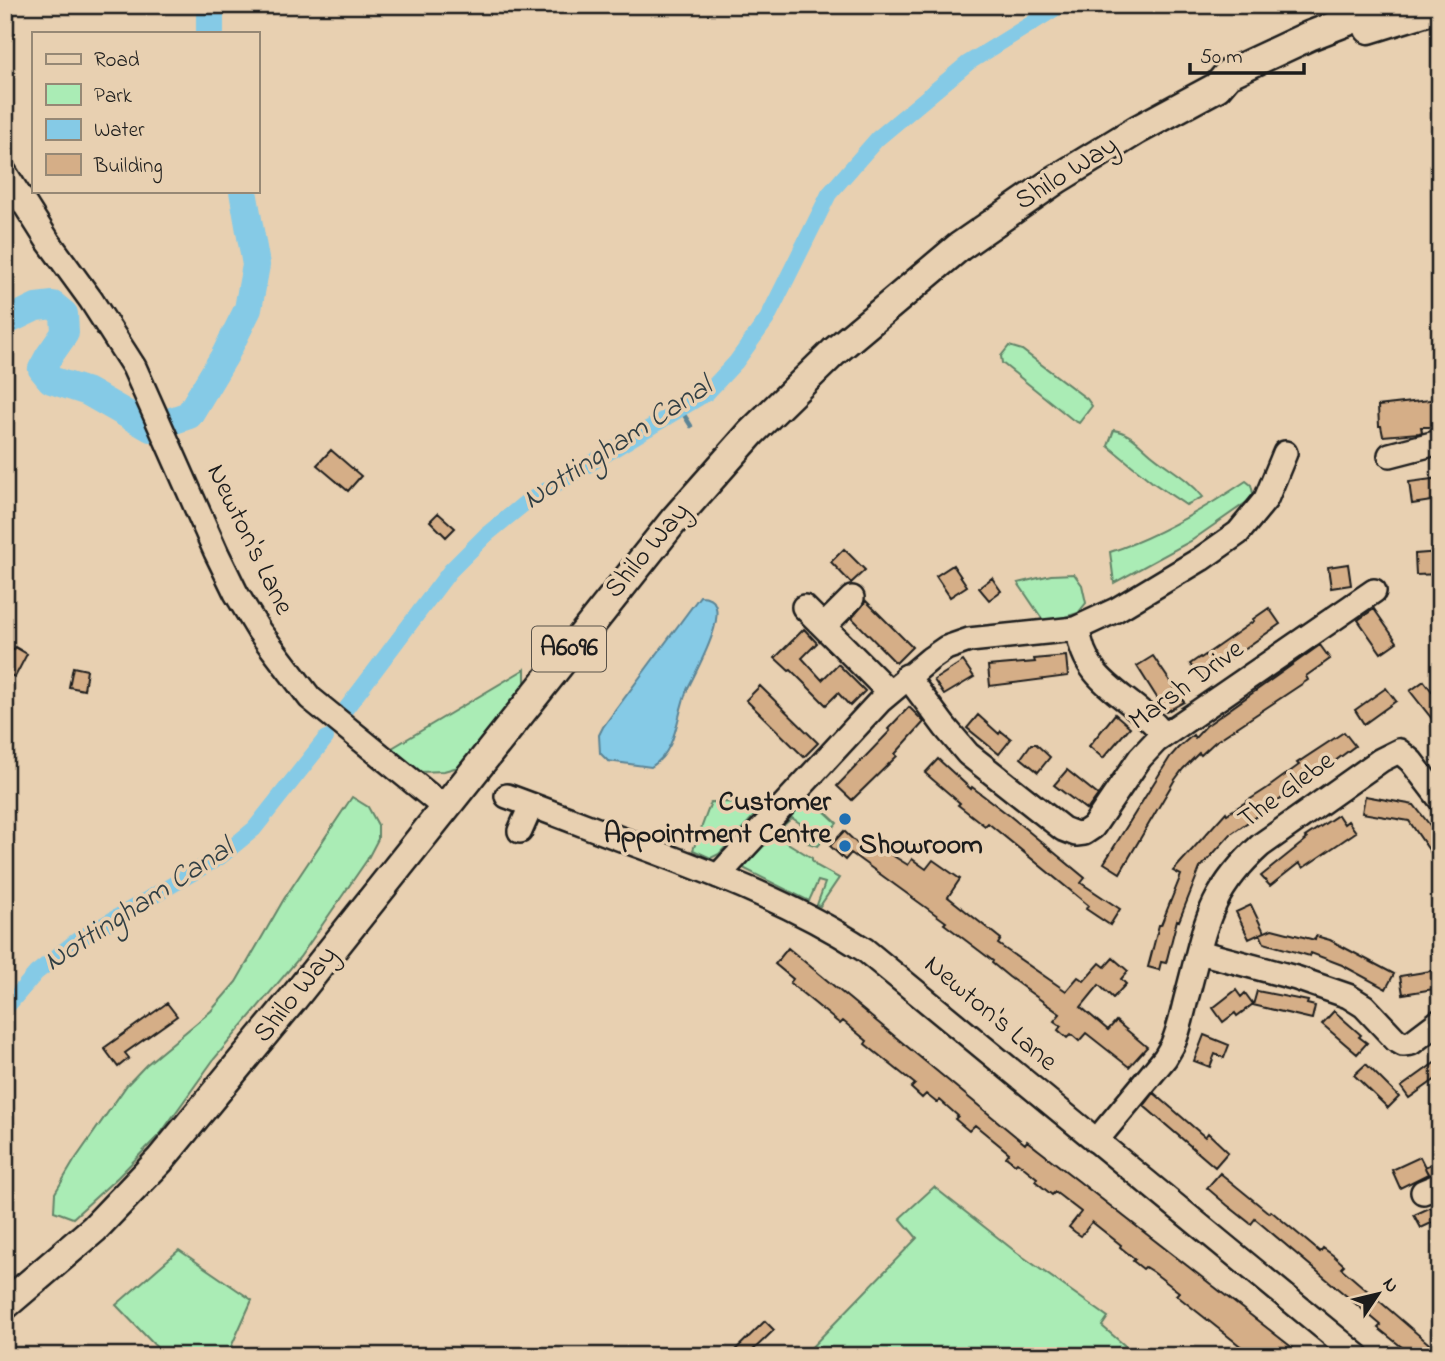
<svg xmlns="http://www.w3.org/2000/svg" width="1445" height="1361" font-family="'Indie Flower',sans-serif">
<rect width="100%" height="100%" fill="#e8d0b1"/>
<filter id="ink" filterUnits="userSpaceOnUse"><feTurbulence type="fractalNoise" baseFrequency=".0143" numOctaves="2"/><feDisplacementMap in="SourceGraphic" scale="14" xChannelSelector="R" yChannelSelector="G"/><feConvolveMatrix kernelMatrix="1 2 1 2 8 2 1 2 1" color-interpolation-filters="sRGB"/></filter>
<g filter="url(#ink)">
<path fill="#aaecb5" stroke="#638468" stroke-width="2" d="M1009,346L1022,350L1087,399L1092,406L1079,423L1073,420L1002,363L1001,356Z
M1114,430C1131,433 1139,444 1151,454C1169,469 1188,478 1203,497L1186,505L1152,482L1108,446Z
M1246,481L1251,485L1254,497L1191,541L1114,583L1110,552C1157,537 1204,509 1246,481Z
M1074,574L1082,585L1086,603L1078,613L1045,623L1018,583L1051,575Z
M525,669V686L469,756L458,767L444,771L420,772L387,751Z
M806,794L837,823L818,846L808,843L815,833L792,818L784,825L779,823Z
M352,797L368,807L378,825V839L367,860L300,957L214,1059L161,1133L118,1177L73,1218L54,1211L55,1193L74,1161L127,1085L146,1065L211,1011L236,982L284,899Z
M711,802L766,803L719,854L711,858L693,850Z
M773,831L786,842L812,858V860L817,866L839,878L820,906L817,905L825,883L818,881L809,901L745,869L743,865Z
M934,1187L1016,1252L1108,1317L1102,1326L1137,1356H803L917,1238L900,1218Z
M179,1250L252,1300L227,1356H165L116,1305Z"/>
<path fill="#85cae6" stroke="#5b8495" stroke-width="2" d="M700,596C741,596 694,674 687,690C676,716 678,750 651,767L608,761L600,753L599,735L603,727Z"/>
<g fill="none" stroke-linecap="round" stroke-linejoin="round">
<path stroke="#5b8495" stroke-width="4.5" d="M681,410L691,426"/>
<path stroke="#85cae6" stroke-width="16" d="M345,710L450,571L486,535L525,503L707,393L736,362L767,319L829,194L877,139L968,63L1061,5
M5,1009L36,973L76,941L220,857L254,829L326,738"/>
<path stroke="#85cae6" stroke-width="28" d="M210,33V12L213,5
M5,322L36,307L53,305L64,314L65,333L49,356L42,369L51,380L88,392L151,428L189,415L225,355L248,309L256,265L243,191"/>
</g>
<path fill="#d5ae87" stroke="#1c1c1c" stroke-width="2" d="M1438,399L1439,427H1421L1422,432L1419,433L1383,436L1381,426H1379L1378,406Z
M331,450L361,476L348,491L317,465Z
M1440,478L1438,500L1412,504L1409,482Z
M438,513L455,528L446,537L430,521Z
M844,549L865,570L851,583L831,562Z
M1440,552V574L1416,575L1415,554Z
M1348,564L1351,585L1331,588L1328,567Z
M953,565L967,586L950,597L936,576Z
M992,578L1001,591L989,600L979,588Z
M866,601L912,647L896,663L852,618Z
M1269,608L1280,624L1201,679L1190,664L1200,657L1201,658L1254,621L1253,619Z
M1374,609L1397,642L1381,653L1358,620Z
M804,629L817,643L802,658L822,680L838,664L865,691L850,706L838,693L826,705L791,670L789,671L775,658Z
M1320,645L1330,659L1306,676L1308,680L1215,742L1201,755L1199,753L1183,769L1174,781L1120,873L1104,863L1170,757L1178,748L1193,735L1195,738L1206,726Z
M5,647L14,650L15,647L27,654L15,677L5,673Z
M1066,656L1068,676L990,686L988,666L1035,662L1034,659Z
M1153,656L1184,702L1166,712L1137,666Z
M963,661L974,677L944,695L934,680Z
M73,667L87,670L84,690L69,687Z
M1424,681L1440,702V729L1410,691Z
M760,686L818,743L804,757L746,700Z
M1386,688L1396,701L1364,724L1355,710Z
M909,707L924,722L895,754L897,756L852,800L837,786L890,731L888,729Z
M1115,714L1130,727L1103,758L1089,746Z
M978,715L999,734L1001,731L1011,739L999,754L967,728Z
M1344,732L1355,746L1331,764L1330,762L1310,775L1311,778L1231,834L1200,868L1179,921L1177,920L1166,963L1161,962L1159,970L1148,967L1159,925H1161L1181,875L1173,871L1226,812L1227,814L1266,789L1299,765L1297,763Z
M1031,744H1036L1050,757L1038,772L1021,758Z
M938,759L971,789L972,787L1010,816L1085,878L1081,883L1120,909L1110,925L1086,909L1088,905L988,823L985,826L958,805L960,803L925,773Z
M1067,770L1098,795L1087,810L1054,785Z
M1365,796L1414,805L1440,838V866L1409,821L1362,813Z
M1338,815L1344,824L1348,821L1356,832L1303,868L1299,863L1270,886L1261,876L1307,839L1305,837Z
M844,831L864,850L869,841L908,865L912,859L926,869L933,860L960,879L948,897L1001,939L998,944L1066,991L1078,977L1084,981L1100,963L1105,967L1113,958L1128,971L1121,979L1126,984L1113,998L1099,985L1081,1007L1108,1030L1116,1021L1147,1047L1129,1067L1086,1033L1079,1041L1071,1034L1067,1038L1058,1030L1061,1026L1054,1021L1060,1014L1009,977L992,963L993,961L944,924L946,922L851,853L845,860L830,846Z
M1251,905L1264,932L1249,939L1236,912Z
M1272,929L1315,940L1316,936L1330,940L1394,974L1386,989L1342,965L1311,953L1310,956L1264,943L1260,934Z
M788,948L1025,1144L1027,1141L1303,1356H1253L1176,1295L1179,1292L1153,1272L1145,1267L1143,1269L1133,1261L1135,1259L1120,1247L1121,1245L1092,1222L1081,1236L1075,1232L1069,1227L1081,1212L1059,1195L1055,1192L1052,1195L1035,1181L1037,1178L1017,1162L1015,1164L1006,1157L1009,1153L975,1125L969,1131L955,1119L958,1116L940,1100L937,1103L926,1094L922,1098L911,1088L915,1084L865,1044L867,1041L843,1021L840,1024L790,983L793,979L775,964Z
M1437,970L1440,988L1403,994L1400,976Z
M1236,990L1241,997L1245,993L1253,1004L1237,1016L1235,1013L1223,1022L1213,1008Z
M1257,991L1308,1001L1307,1004L1315,1006L1312,1019L1253,1005Z
M167,1003L177,1016L125,1053L129,1058L118,1067L104,1048Z
M1334,1011L1361,1035L1359,1037L1367,1043L1357,1054L1322,1024Z
M1204,1035L1229,1045L1224,1058L1215,1054L1210,1067L1194,1061Z
M1440,1059V1076L1409,1098L1401,1087Z
M1366,1064L1399,1097L1388,1108L1354,1075Z
M1154,1093L1205,1137L1208,1133L1228,1152L1215,1167L1144,1106Z
M1420,1157L1425,1167L1440,1160V1171L1429,1175L1425,1168L1428,1174L1400,1188L1392,1170Z
M1220,1173L1269,1213L1271,1211L1320,1252L1323,1248L1334,1256L1344,1265L1341,1268L1435,1349L1429,1356H1413L1378,1328L1381,1325L1255,1219L1251,1224L1227,1205L1207,1188Z
M1440,1203V1219L1421,1228L1414,1215Z
M765,1321L774,1330L747,1356H729Z"/>
<g fill="none" stroke-linecap="round" stroke-linejoin="round">
<defs>
<path id="minor" d="M5,173L48,241L91,300L134,367L216,552L236,593L259,631L310,698L445,808
M1390,455L1440,442
M804,607L889,692
M824,626L852,598
M1078,628C1084,687 1132,694 1164,735
M907,676L945,727L968,754L1063,829L1076,834L1084,833L1093,827L1140,758L1156,741L1374,591
M507,796C551,812 594,829 637,845C716,874 794,904 865,950L1358,1356
M520,831L531,806
M718,876L880,701L930,659L946,648L969,640L1075,629L1116,610L1201,559L1238,533L1266,499L1285,453
M1199,952L1296,978L1348,996L1364,1006L1396,1040L1403,1044L1411,1043L1440,1021
M1096,1141L1165,1058L1172,1046C1179,1031 1182,1015 1186,999C1205,931 1205,895 1261,845L1381,760L1399,751L1411,761L1440,799
M1423,1192L1440,1185"/>
<path id="major" d="M1369,29L1440,7
M5,1305L94,1229L160,1160L293,999L675,519L751,433L834,352L959,247L1057,179L1137,130L1217,87L1228,74L1309,36L1389,5"/>
</defs>
<use href="#minor" stroke="#1c1c1c" stroke-width="28"/>
<use href="#major" stroke="#1c1c1c" stroke-width="33"/>
<use href="#minor" stroke="#e8d0b1" stroke-width="23"/>
<use href="#major" stroke="#e8d0b1" stroke-width="28"/>
</g>
</g>
<g fill="#1f6fb2" stroke="#e8d0b1" stroke-width="2.5">
<circle cx="845" cy="819" r="7"/>
<circle cx="845" cy="846" r="7"/>
</g>
<g text-anchor="middle" dominant-baseline="central" stroke-width="7" stroke-linejoin="round" paint-order="stroke">
<rect fill="#e8d0b1" stroke="#595249" stroke-width="2" x="532" y="626.5" width="74" height="45" rx="5"/>
<g font-size="26" font-weight="bold" fill="#1c1c1c">
<text x="569" y="649">A6096</text>
</g>
<g font-size="28" fill="#1c1c1c" stroke="#e8d0b1">
<text transform="translate(1067 174) rotate(-32)">Shilo Way</text>
<text transform="translate(249 540) rotate(64)">Newton's Lane</text>
<text transform="translate(648 551) rotate(-50)">Shilo Way</text>
<text transform="translate(1187 686) rotate(-36)">Marsh Drive</text>
<text transform="translate(1287 791) rotate(-36)">The Glebe</text>
<text transform="translate(296 995) rotate(-51)">Shilo Way</text>
<text transform="translate(990 1014) rotate(40)">Newton's Lane</text>
</g>
<g font-size="28" font-weight="bold" fill="#1c1c1c" stroke="#e8d0b1" text-anchor="end">
<text x="831" y="803">Customer<tspan x="831" dy="32">Appointment Centre</tspan></text>
<text x="859" y="846" text-anchor="start">Showroom</text>
</g>
<g font-size="30" font-style="italic" fill="#313f44" stroke="#e8d0b1">
<text transform="translate(618 444) rotate(-33)">Nottingham Canal</text>
<text transform="translate(139 906) rotate(-33)">Nottingham Canal</text>
</g>
</g>
<rect width="1445" height="1361" fill="none" stroke="#e8d0b1" stroke-width="28"/>
<rect x="14" y="14" width="1417" height="1333" fill="none" stroke="#1c1c1c" stroke-width="2.5" filter="url(#ink)"/>
<rect x="32" y="32" width="228" height="161" fill="#e8d0b1" stroke="#968875" stroke-width="2"/>
<rect x="46" y="54" width="35" height="10" fill="#e8d0b1" stroke="#968875" stroke-width="2"/>
<text x="94" y="66" font-size="21" fill="#1c1c1c">Road</text>
<rect x="46" y="84" width="35" height="21" fill="#aaecb5" stroke="#968875" stroke-width="2"/>
<text x="94" y="102" font-size="21" fill="#1c1c1c">Park</text>
<rect x="46" y="119" width="35" height="21" fill="#85cae6" stroke="#968875" stroke-width="2"/>
<text x="94" y="136" font-size="21" fill="#1c1c1c">Water</text>
<rect x="46" y="154" width="35" height="21" fill="#d5ae87" stroke="#968875" stroke-width="2"/>
<text x="94" y="172" font-size="21" fill="#1c1c1c">Building</text>
<g transform="translate(1378 1294) rotate(55)" stroke="#e8d0b1" stroke-width="5" paint-order="stroke">
<path d="M0-5L12 26L0 18L-12 26Z" fill="#1c1c1c"/>
<text y="-10" font-size="19" font-weight="bold" text-anchor="middle" fill="#1c1c1c">N</text>
</g>
<path d="M1190 63v10h114v-10" fill="none" stroke="#1c1c1c" stroke-width="3.5"/>
<text x="1200" y="63" font-size="21" fill="#1c1c1c" stroke="#e8d0b1" stroke-width="5" paint-order="stroke">50 m</text>
</svg>
